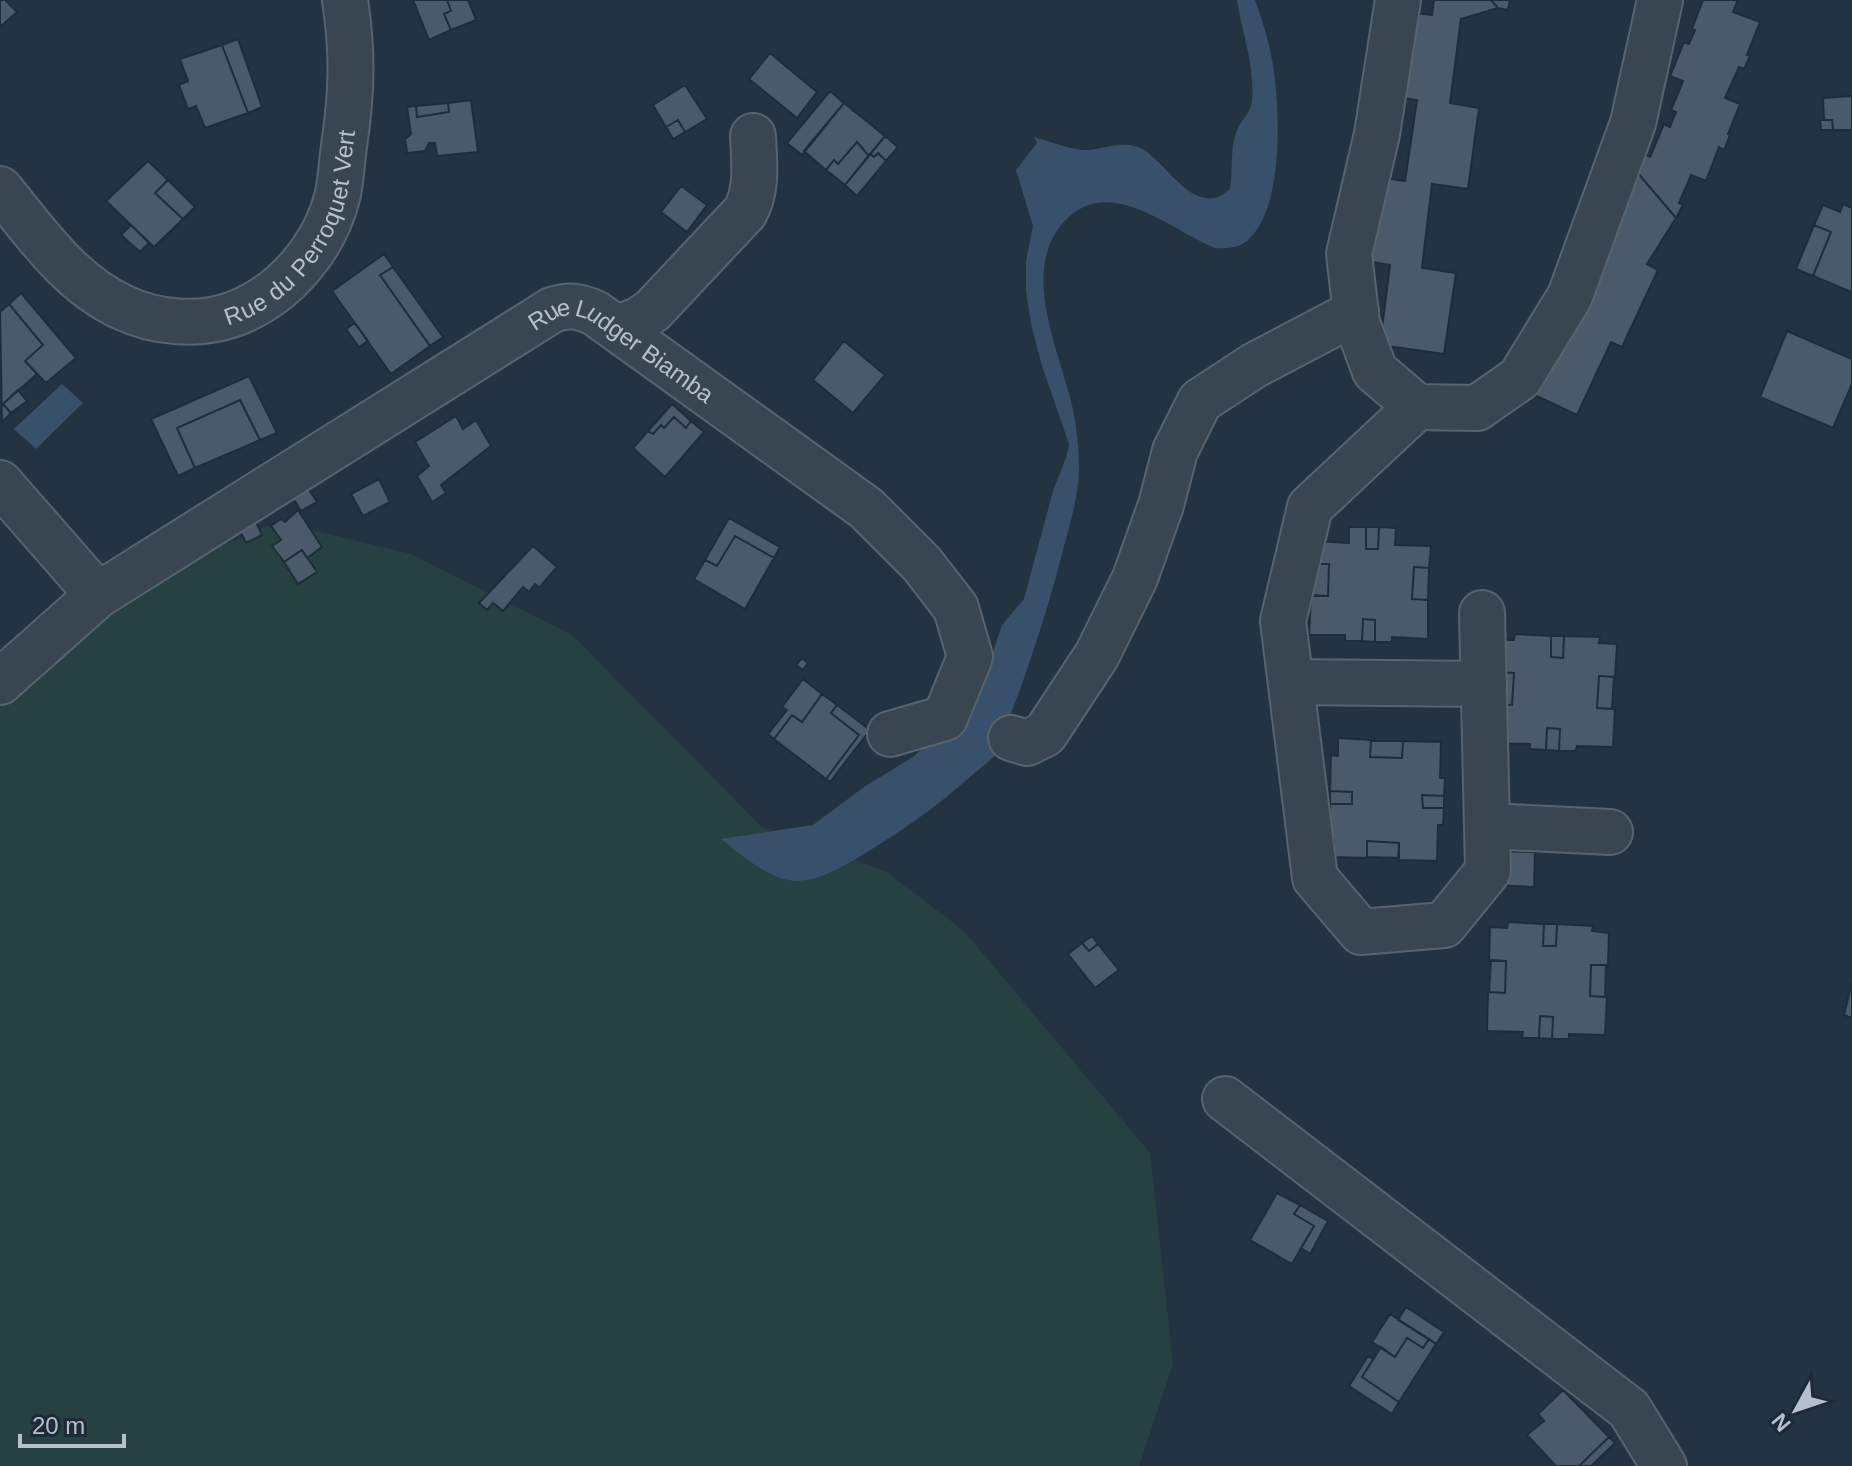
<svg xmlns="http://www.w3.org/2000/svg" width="1852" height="1466" font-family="Arial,sans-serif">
<rect width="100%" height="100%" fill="#243342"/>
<path fill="#274143" d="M278,522L411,554L572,635L762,827L885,871L964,931L1150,1153L1173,1364L1139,1466H0V679L102,598Z"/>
<path fill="#38506a" d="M1237,0H1255C1263,22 1271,48 1274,72C1280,115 1283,207 1249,239C1240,248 1227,249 1215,248C1168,229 1108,172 1063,223C1021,270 1058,349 1071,401C1076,421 1079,447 1079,467C1079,495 1070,524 1063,550C1049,605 1032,658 1012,711C1007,725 1003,744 994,756C988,763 978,770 971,776C939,805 906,828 869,851C799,894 785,891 721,839L813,825L864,787L913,757L953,721L980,691L1002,625L1024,599L1053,491L1067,455L1069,444L1042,366L1031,324L1026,291V261L1033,226L1016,170L1037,143L1034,137C1049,141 1073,151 1089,150C1107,148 1126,139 1144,150C1169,166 1197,220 1230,189C1233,171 1230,150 1236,133C1240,120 1251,114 1252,100C1255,66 1242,33 1237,0Z
M62,384L83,403L36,449L14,429Z"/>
<path fill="#4a5a6b" stroke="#202c39" stroke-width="2" d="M0,0H5L17,12L0,27Z
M413,0H447L451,11L444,14L451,30L429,40Z
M447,0H468L476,20L451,30L444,14L451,11Z
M1434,0H1491L1498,8L1461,19L1450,103L1479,108L1468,189L1432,184L1422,268L1456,273L1444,354L1380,345L1390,265L1360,260L1372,176L1405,181L1417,100L1385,95L1397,11L1432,15Z
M1491,0H1510L1508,10L1498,8Z
M1703,0H1738L1733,12L1760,22L1747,55L1750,56L1744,69L1739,67L1725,98L1740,104L1728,134L1730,135L1724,150L1719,147L1706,181L1691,175L1679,203L1683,205L1676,218L1631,165L1636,150L1650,157L1664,124L1670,127L1676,112L1671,110L1683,81L1670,76L1684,42L1689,44L1695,30L1692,29Z
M238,39L262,107L248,113L222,45Z
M222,45L248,113L205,128L196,106L188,109L179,85L188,81L180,59Z
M770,53L817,92L797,118L749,79Z
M685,85L707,119L685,132L678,120L666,127L653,105Z
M830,91L844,103L802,155L787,143Z
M1852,96V130H1833L1832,120H1824L1823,98Z
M471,100L478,152L437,156L435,143H429L425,151L407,153L405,139L411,134L407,107L416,106L417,117L449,112L448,103Z
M448,103L449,112L417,117L416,106Z
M844,103L885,136L869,156L857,142L838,164L834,160L826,170L804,151Z
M678,120L685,132L673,139L666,127Z
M1820,120H1832L1833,130H1821Z
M885,136L898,147L886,161L878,153L874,157L870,154Z
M857,142L869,156L845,185L826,170L834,160L838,164Z
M878,153L886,161L857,196L845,185L870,154L874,157Z
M148,161L168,180L155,193L183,219L154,247L106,201Z
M1631,165L1676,218L1647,264L1658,270L1622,347L1611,342L1577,415L1524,390Z
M168,180L195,207L183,219L155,193Z
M681,186L707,205L687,232L661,212Z
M1843,204L1852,208V292L1813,276L1831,232L1814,225L1823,205L1840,212Z
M131,225L149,243L140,252L121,235Z
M1814,225L1831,232L1813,276L1796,269Z
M384,254L393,267L380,275L430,346L391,374L332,291Z
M393,267L443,337L430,346L380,275Z
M21,293L76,358L46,383L25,361L43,345L9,304Z
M9,304L43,345L25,361L37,374L3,404L11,413L2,422L0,312Z
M355,323L368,341L359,347L346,329Z
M1787,331L1852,359V384L1833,428L1760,397Z
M844,341L885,375L853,413L813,380Z
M249,376L277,433L260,440L240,400L177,428L195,468L178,476L151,419Z
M18,390L27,401L11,413L3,404Z
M240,400L260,440L195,468L177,428Z
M672,404L691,421L686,428L674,417L664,428L661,425L653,434L648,431Z
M456,416L463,429L476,420L491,446L441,485L446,493L432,502L417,476L429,466L415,442Z
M674,417L686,428L691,421L704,432L665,477L633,448L648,431L653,434L661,425L664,428Z
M379,479L390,502L363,516L351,494Z
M303,480L317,502L301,511L288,490Z
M249,507L262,535L246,543L233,517Z
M298,510L322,547L307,558L302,550L284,562L272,546L281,540L271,526L281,519L285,522Z
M729,518L780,547L774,558L735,536L717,566L705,560Z
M1349,527H1366V549H1378L1379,527L1396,528L1395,545L1431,546L1429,568L1414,567L1412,599L1428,600V639L1392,637V642H1375V620L1363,619L1362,641H1345V635H1309L1311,595L1328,596L1329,564H1312V541L1349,543Z
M1366,527H1379L1378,549H1366Z
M735,536L774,558L745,609L694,579L705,560L717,566Z
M533,546L557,567L539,588L535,584L529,592L523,587L503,611L493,603L487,610L479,603Z
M302,550L317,572L298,584L284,562Z
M1313,564H1329L1328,596H1312Z
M1414,567L1429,568L1428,600L1412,599Z
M1363,619L1375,620V642L1362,641Z
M1515,634L1551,636V657L1563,658L1564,636L1600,637L1599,643L1617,644L1615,677L1599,676L1597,708L1615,709L1613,747L1577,746L1576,751H1559L1560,729L1547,728L1546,750L1530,749V744L1494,743L1495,704L1512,705L1514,673L1496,672L1498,640H1514Z
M1551,636H1564L1563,658L1551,657Z
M802,658L808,663L803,670L796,665Z
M1498,672L1514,673L1512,705L1497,704Z
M1599,676L1614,677L1612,709L1597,708Z
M803,679L822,694L802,722L792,715L774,739L768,734L787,710L782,707Z
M822,694L837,705L831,713L859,735L826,779L774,739L792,715L802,722Z
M837,705L870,730L830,782L826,779L859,735L831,713Z
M1547,728L1560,729L1559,751L1546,750Z
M1338,738L1371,740L1370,757L1402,758L1403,741L1441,742L1440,778H1445L1444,796L1422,795L1423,808H1444L1443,825H1438L1437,861L1398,860L1399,843L1367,841V858L1334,857V840H1329L1330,804H1352V792L1330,791L1331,755L1338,756Z
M1371,741H1403L1402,758L1370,757Z
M1330,791L1352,792V804H1330Z
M1422,795L1444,796V808H1423Z
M1367,841L1399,843V858L1367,857Z
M1493,851L1535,852L1534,887L1492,885Z
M1508,922L1544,924L1543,946H1556L1557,924L1593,926L1592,931L1609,933L1608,965H1591L1590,996L1607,997L1605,1035L1569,1034V1039H1552L1553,1017L1540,1016L1539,1038H1522L1523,1032L1487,1031L1488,992L1505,993L1506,961H1489L1490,927L1507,928Z
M1544,924H1557L1556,946H1543Z
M1092,936L1098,944L1089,951L1082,943Z
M1082,943L1089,951L1098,944L1119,970L1095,988L1068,954Z
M1491,960L1506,961L1505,993L1489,992Z
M1591,965H1606L1605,997L1590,996Z
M1852,982V1018L1844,1015Z
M1540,1016L1553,1017L1552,1039L1539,1038Z
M1277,1193L1300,1205L1294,1214L1314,1226L1292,1264L1250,1240Z
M1300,1205L1328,1221L1310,1254L1301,1248L1314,1226L1294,1214Z
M1406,1307L1444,1332L1436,1344L1398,1320Z
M1390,1314L1429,1339L1423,1348L1407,1338L1395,1357L1372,1342Z
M1407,1338L1423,1348L1429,1339L1436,1344L1399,1402L1362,1377L1381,1347L1395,1357Z
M1368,1356L1373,1359L1362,1377L1399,1402L1392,1414L1349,1386Z
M1563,1390L1609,1437L1579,1466H1556L1527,1435L1544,1421L1538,1414Z
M1609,1437L1615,1443L1591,1466H1579Z"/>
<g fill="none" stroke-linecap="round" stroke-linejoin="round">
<defs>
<g id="minor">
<path d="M1398,0L1377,134L1349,254L1357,323L1375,371L1417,407L1477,408L1520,378L1570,296L1633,123L1660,0"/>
<path id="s1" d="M0,189C35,232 70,283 122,307C155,323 199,327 234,314C285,295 325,247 338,194C341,178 342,161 344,146C352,92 353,53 345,0"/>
<path d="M616,328L639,320L653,310L745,212C758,189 754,161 753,136"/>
<path d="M1417,407L1310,507L1283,621L1315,878L1361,932L1444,925L1488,871L1482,613"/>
<path d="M0,483L98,595"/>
<path id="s2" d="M0,682L98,595L552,310C569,304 579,306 595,313L866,508L922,564L956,608L970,657L945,718L890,734"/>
<path d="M1291,682L1484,684"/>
<path d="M1011,738L1027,743L1045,734L1097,655L1135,578L1161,505L1175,451L1200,401L1255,365L1356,312"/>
<path d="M1487,826L1610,832"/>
<path d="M1225,1099L1629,1409L1664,1466"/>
</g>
</defs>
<use href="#minor" stroke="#57636f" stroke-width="48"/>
<use href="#minor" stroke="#394551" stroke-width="44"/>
</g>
<g text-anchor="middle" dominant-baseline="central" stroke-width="7" stroke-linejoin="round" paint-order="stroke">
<g font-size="24" fill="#b6c0cc" stroke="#1e2a37">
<text stroke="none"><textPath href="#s1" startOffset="396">Rue du Perroquet Vert</textPath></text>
<text stroke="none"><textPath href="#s2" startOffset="748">Rue Ludger Biamba</textPath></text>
</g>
</g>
<g transform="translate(1796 1410) rotate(230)" stroke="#1e2a37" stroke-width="6" paint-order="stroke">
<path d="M0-6L14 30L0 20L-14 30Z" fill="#b6c0cc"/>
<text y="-12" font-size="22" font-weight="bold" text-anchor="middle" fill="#b6c0cc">N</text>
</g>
<path d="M20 1434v12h104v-12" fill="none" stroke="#b6c0cc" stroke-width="4"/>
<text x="32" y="1434" font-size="24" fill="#b6c0cc" stroke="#1e2a37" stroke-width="6" paint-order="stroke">20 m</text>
</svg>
